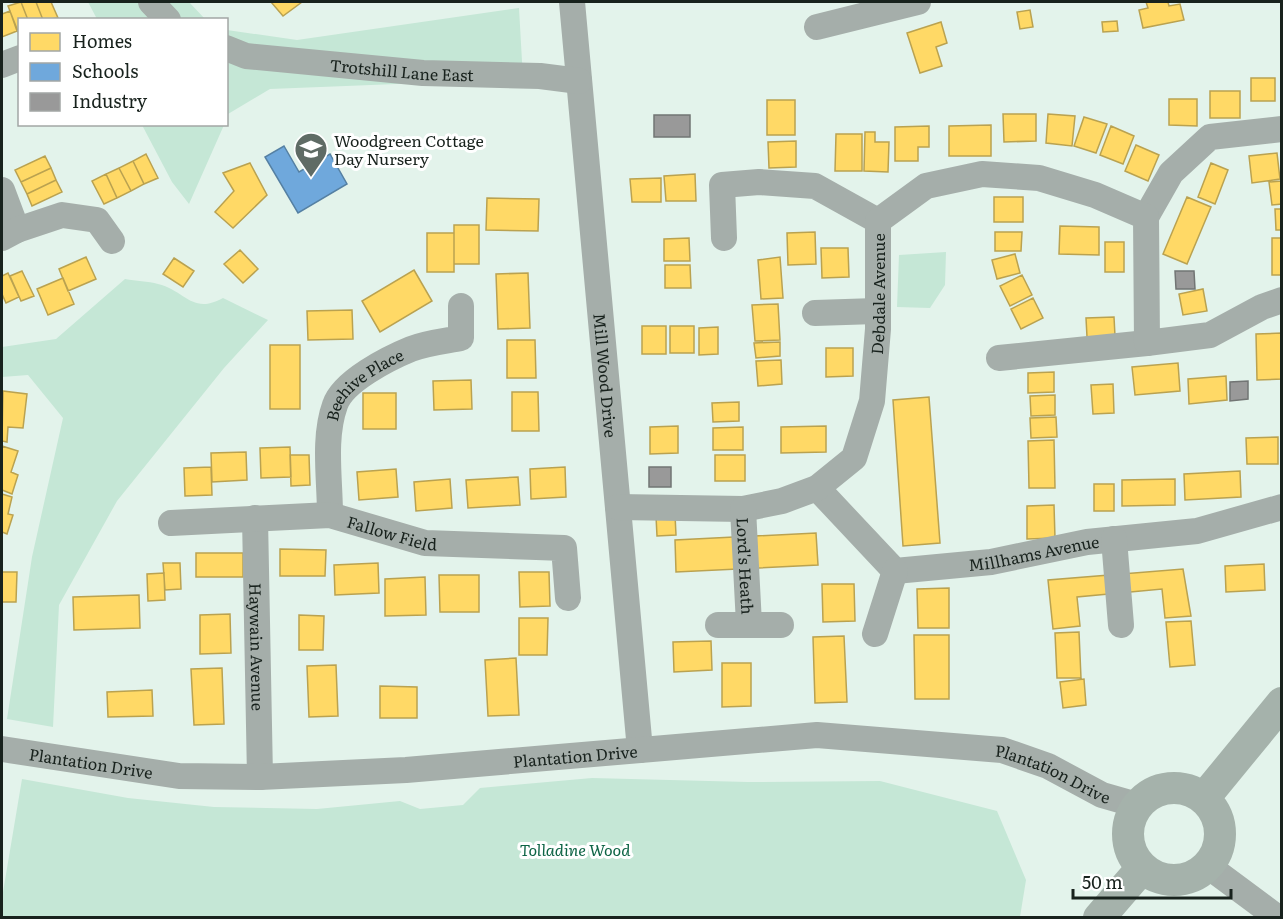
<svg xmlns="http://www.w3.org/2000/svg" width="1283" height="919" font-family="Literata,serif">
<rect width="100%" height="100%" fill="#e3f3eb"/>
<path fill="#c5e7d6" d="M88,2H189L205,19H97Z
M519,8L523,79L270,89L228,114L227,118V30L297,40Z
M142,125H224L189,204L172,182Z
M946,252L945,285L930,308L897,307L899,255Z
M125,279C136,281 148,281 158,284C186,291 192,315 223,298L268,320L224,368L117,501L59,605L53,727L7,719L32,557L63,418L28,375L2,377V347L56,339Z
M592,778L748,782L880,781L997,811L1026,880L1020,917H2V898L22,779L128,798L214,807L317,809L400,801L420,809L463,805L480,788Z"/>
<path fill="#ffd966" stroke="#baa250" stroke-width="1.5" d="M21,2H36L43,20H28Z
M21,2L28,20H20L19,34L8,6Z
M36,2H51L58,18L43,20Z
M271,2H302L283,16Z
M1146,2H1168L1169,6L1180,4L1184,20L1143,28L1139,10L1148,8Z
M1030,10L1033,27L1020,29L1017,12Z
M10,11L17,31L2,37V14Z
M1117,21L1118,31L1103,32L1102,22Z
M941,22L947,43L936,47L942,66L920,73L907,33Z
M1251,78H1275V101H1251Z
M1210,91H1240V118H1210Z
M1169,99H1197V126L1169,125Z
M767,100H795V135H767Z
M1003,114H1036V141L1004,142Z
M1048,114L1075,116L1072,146L1046,143Z
M1084,117L1107,124L1096,153L1074,146Z
M991,125V156H949V126Z
M929,126V147H918V161H895V127Z
M1111,126L1134,136L1123,164L1100,155Z
M865,132H875V142H889L888,172L864,171Z
M836,134H862V171H835Z
M796,141V167L769,168L768,142Z
M1136,145L1159,155L1148,181L1125,171Z
M1277,153L1280,179L1252,183L1249,156Z
M146,154L158,178L144,184L133,161Z
M45,156L51,168L21,182L15,170Z
M133,161L144,184L131,191L119,168Z
M250,163L267,195L233,228L215,212L234,191L223,173Z
M1211,163L1228,170L1215,204L1198,197Z
M51,168L56,180L27,194L21,182Z
M119,168L131,191L117,198L106,174Z
M106,174L117,198L104,204L92,181Z
M695,174L696,201H666L664,176Z
M661,178V202H632L630,179Z
M56,180L62,192L32,206L27,194Z
M1282,181V204L1272,205L1269,182Z
M994,197H1023V222H994Z
M1187,197L1211,207L1187,264L1163,254Z
M487,198L539,199L538,231L486,230Z
M1275,209H1282V230H1276Z
M454,225H479V264H454Z
M1060,226L1099,227V255L1059,254Z
M815,232L816,264L788,265L787,233Z
M995,232H1022L1021,251H995Z
M427,233H454V272H427Z
M689,238L690,261H664V239Z
M1272,238H1282V275H1272Z
M1105,242H1124V272H1105Z
M821,248H848L849,277L822,278Z
M240,250L258,269L243,283L224,264Z
M1015,254L1020,273L997,279L992,260Z
M86,257L96,279L68,291L59,269Z
M780,257L783,298L761,299L758,260Z
M174,258L194,271L183,287L163,274Z
M665,265H690L691,288H665Z
M414,270L432,301L380,332L362,301Z
M22,271L34,296L21,301L10,276Z
M8,273L19,297L6,303L2,294V276Z
M528,273L530,328L498,329L496,274Z
M1022,275L1032,295L1010,306L1000,286Z
M63,278L74,304L48,315L37,289Z
M1203,289L1207,311L1183,315L1179,294Z
M1033,298L1043,318L1021,329L1011,309Z
M778,304L780,340L755,341L752,305Z
M352,310L353,339L308,340L307,311Z
M1114,317L1115,336L1087,337L1086,318Z
M642,326H666V354H642Z
M670,326H694V353H670Z
M718,327V354L699,355V328Z
M1282,333V379L1257,380L1256,334Z
M507,340H535L536,378H507Z
M780,342V356L756,358L754,343Z
M270,345H300V409H270Z
M826,348H853V376L826,377Z
M781,360L782,384L758,386L756,361Z
M1178,363L1180,391L1135,395L1132,367Z
M1054,372V392L1028,393V373Z
M1226,376L1227,400L1189,404L1188,379Z
M471,380L472,409L434,410L433,381Z
M1113,384L1114,413L1093,414L1091,385Z
M3,391L27,394L23,428L8,427L7,442L2,441Z
M512,392H538L539,431H512Z
M363,393H396V429H363Z
M1055,395V415L1031,416L1030,396Z
M929,397L940,543L903,546L893,400Z
M739,402V421L713,422L712,403Z
M1056,417L1057,437L1031,438L1030,418Z
M678,426V453L650,454V427Z
M826,426V452L781,453V427Z
M743,427V450H713V428Z
M1278,437V464H1247L1246,438Z
M1054,440L1055,488H1029L1028,441Z
M2,446L18,451L11,472L18,475L12,494L2,490Z
M290,447L291,477L261,478L260,448Z
M246,452L247,480L212,482L211,453Z
M290,455H309L310,485L291,486Z
M715,455H745V481H715Z
M211,467L212,495L185,496L184,468Z
M565,467L566,497L531,499L530,469Z
M396,469L398,497L359,500L357,472Z
M1240,471L1241,497L1185,500L1184,474Z
M518,477L520,505L468,508L466,480Z
M450,479L452,508L416,511L414,482Z
M1175,479V505L1122,506V480Z
M1094,484H1114V511H1094Z
M2,494L12,497L8,514L13,515L7,534L2,532Z
M1054,505L1055,538L1027,539V506Z
M675,515L676,535L657,536L656,516Z
M816,533L818,565L676,572L675,540Z
M280,549L326,550L325,576H280Z
M196,553H243V577H196Z
M163,563H180L181,589L165,590Z
M378,563L379,593L335,595L334,565Z
M1264,564L1265,590L1226,592L1225,566Z
M1183,569L1191,616L1165,618L1162,589L1077,597L1080,626L1053,629L1048,580Z
M2,572H17L16,602H2Z
M519,572H549L550,606L520,607Z
M164,573L165,600L148,601L147,574Z
M439,575H479V612H440Z
M425,577L426,615L385,616V579Z
M822,584H854L855,621L823,622Z
M949,588V628H918L917,589Z
M139,595L140,628L74,630L73,597Z
M230,614L231,653L200,654V615Z
M299,615L324,616L323,650H299Z
M519,618H548L547,655H519Z
M1191,621L1195,665L1170,667L1166,622Z
M1079,632L1081,678H1057L1055,633Z
M914,635H949V699H915Z
M844,636L847,702L815,703L813,637Z
M711,641L712,670L674,672L673,642Z
M516,658L519,715L488,716L485,660Z
M722,663H751V706L722,707Z
M336,665L338,716L309,717L307,666Z
M222,668L224,724L194,725L191,669Z
M1084,679L1086,705L1063,708L1060,682Z
M380,686L417,687V718H380Z
M152,690L153,716L108,717L107,692Z"/>
<path fill="#6fa8dc" stroke="#5580a3" stroke-width="1.5" d="M284,146L299,172L330,154L347,184L298,213L265,157Z"/>
<path fill="#999" stroke="#727574" stroke-width="1.5" d="M654,115H690V137H654Z
M1175,271H1194L1195,289H1176Z
M1248,381V399L1230,401V382Z
M649,467H671V487H649Z"/>
<g fill="none" stroke-linecap="round" stroke-linejoin="round">
<g stroke="#a5aeaa" stroke-width="26">
<path d="M151,2L168,20"/>
<path id="s1" d="M572,2L640,750"/>
<path d="M817,27L918,2"/>
<path id="s2" d="M226,48L246,56L423,73L540,76L579,81"/>
<path d="M2,65L20,58"/>
<path d="M2,190L17,230L2,238"/>
<path d="M1146,217L1171,173L1210,137L1282,129"/>
<path d="M17,230L62,215L97,220L112,241"/>
<path d="M724,238L722,185L759,182L815,186L878,221"/>
<path d="M815,313L876,311"/>
<path d="M999,358L1147,343"/>
<path id="s3" d="M817,488L895,571L991,562L1087,542L1197,531L1282,507"/>
<path id="s4" d="M618,507L743,509L782,501L817,488L854,458L872,401L878,329V221L926,186L982,174L1039,178L1095,195L1146,217L1147,343L1210,335L1262,307L1282,300"/>
<path id="s5" d="M743,509L749,624"/>
<path id="s6" d="M330,515C330,480 323,438 335,405C343,381 389,358 411,349C426,343 445,341 461,338V306"/>
<path id="s7" d="M255,518L260,777"/>
<path id="s8" d="M171,523L330,515L425,543L564,548L568,598"/>
<path d="M1114,539L1121,625"/>
<path d="M718,625H781"/>
<path d="M875,634L895,571"/>
<path id="s9" d="M2,749L179,776L260,777L406,770L817,735L1002,750L1048,766L1102,795L1137,805"/>
<path d="M1208,866L1278,918"/>
</g>
<path stroke="#a5b2ab" stroke-width="32" d="M1128 834a46 46 0 1 1 92 0a46 46 0 1 1-92 0Z
M1204,798L1282,703
M1099,918L1142,868"/>
</g>
<defs>
<symbol id="school-pin" viewBox="-11 -11 22 30"><path d="M0 17L-7.5 6A9.5 9.5 0 1 1 7.5 6Z" fill="#5f6b65" stroke="#fff"/><path d="M0-5L7-2L0 1L-7-2ZM-4 1L0 2.5L4 1V4Q0 6-4 4Z" fill="#fff"/></symbol>
</defs>
<g fill-rule="evenodd">
<use href="#school-pin" x="292" y="130" width="38" height="52"/>
</g>
<g text-anchor="middle" dominant-baseline="central" stroke-width="6" stroke-linejoin="round" paint-order="stroke">
<g font-size="16" fill="#18221d" stroke="#fff">
<text stroke="none"><textPath href="#s2" startOffset="178">Trotshill Lane East</textPath></text>
<text stroke="none"><textPath href="#s4" startOffset="417">Debdale Avenue</textPath></text>
<text stroke="none"><textPath href="#s1" startOffset="375">Mill Wood Drive</textPath></text>
<text stroke="none"><textPath href="#s6" startOffset="146">Beehive Place</textPath></text>
<text stroke="none"><textPath href="#s8" startOffset="224">Fallow Field</textPath></text>
<text stroke="none"><textPath href="#s3" startOffset="254">Millhams Avenue</textPath></text>
<text stroke="none"><textPath href="#s5" startOffset="57">Lord's Heath</textPath></text>
<text stroke="none"><textPath href="#s7" startOffset="129">Haywain Avenue</textPath></text>
<text stroke="none"><textPath href="#s9" startOffset="576">Plantation Drive</textPath></text>
<text stroke="none"><textPath href="#s9" startOffset="90">Plantation Drive</textPath></text>
<text stroke="none"><textPath href="#s9" startOffset="1060">Plantation Drive</textPath></text>
</g>
<g font-size="16" fill="#18221d" stroke="#fff" text-anchor="start">
<text x="334" y="140">Woodgreen Cottage<tspan x="334" dy="18">Day Nursery</tspan></text>
</g>
<g font-size="16" font-style="italic" fill="#0d6445" stroke="#fff">
<text x="575" y="849">Tolladine Wood</text>
</g>
</g>
<rect width="1283" height="919" fill="none" stroke="#18221d" stroke-width="6"/>
<rect x="18" y="18" width="210" height="108" fill="#ffffff" stroke="#a3a7a5" stroke-width="1.5"/>
<rect x="30" y="33" width="30" height="18" fill="#ffd966" stroke="#a3a7a5" stroke-width="1.5"/>
<text x="72" y="48" font-size="18" fill="#18221d">Homes</text>
<rect x="30" y="63" width="30" height="18" fill="#6fa8dc" stroke="#a3a7a5" stroke-width="1.5"/>
<text x="72" y="78" font-size="18" fill="#18221d">Schools</text>
<rect x="30" y="93" width="30" height="18" fill="#999999" stroke="#a3a7a5" stroke-width="1.5"/>
<text x="72" y="108" font-size="18" fill="#18221d">Industry</text>
<path d="M1073 889v9h158v-9" fill="none" stroke="#18221d" stroke-width="3"/>
<text x="1082" y="889" font-size="18" fill="#18221d" stroke="#ffffff" stroke-width="4.5" paint-order="stroke">50 m</text>
</svg>
